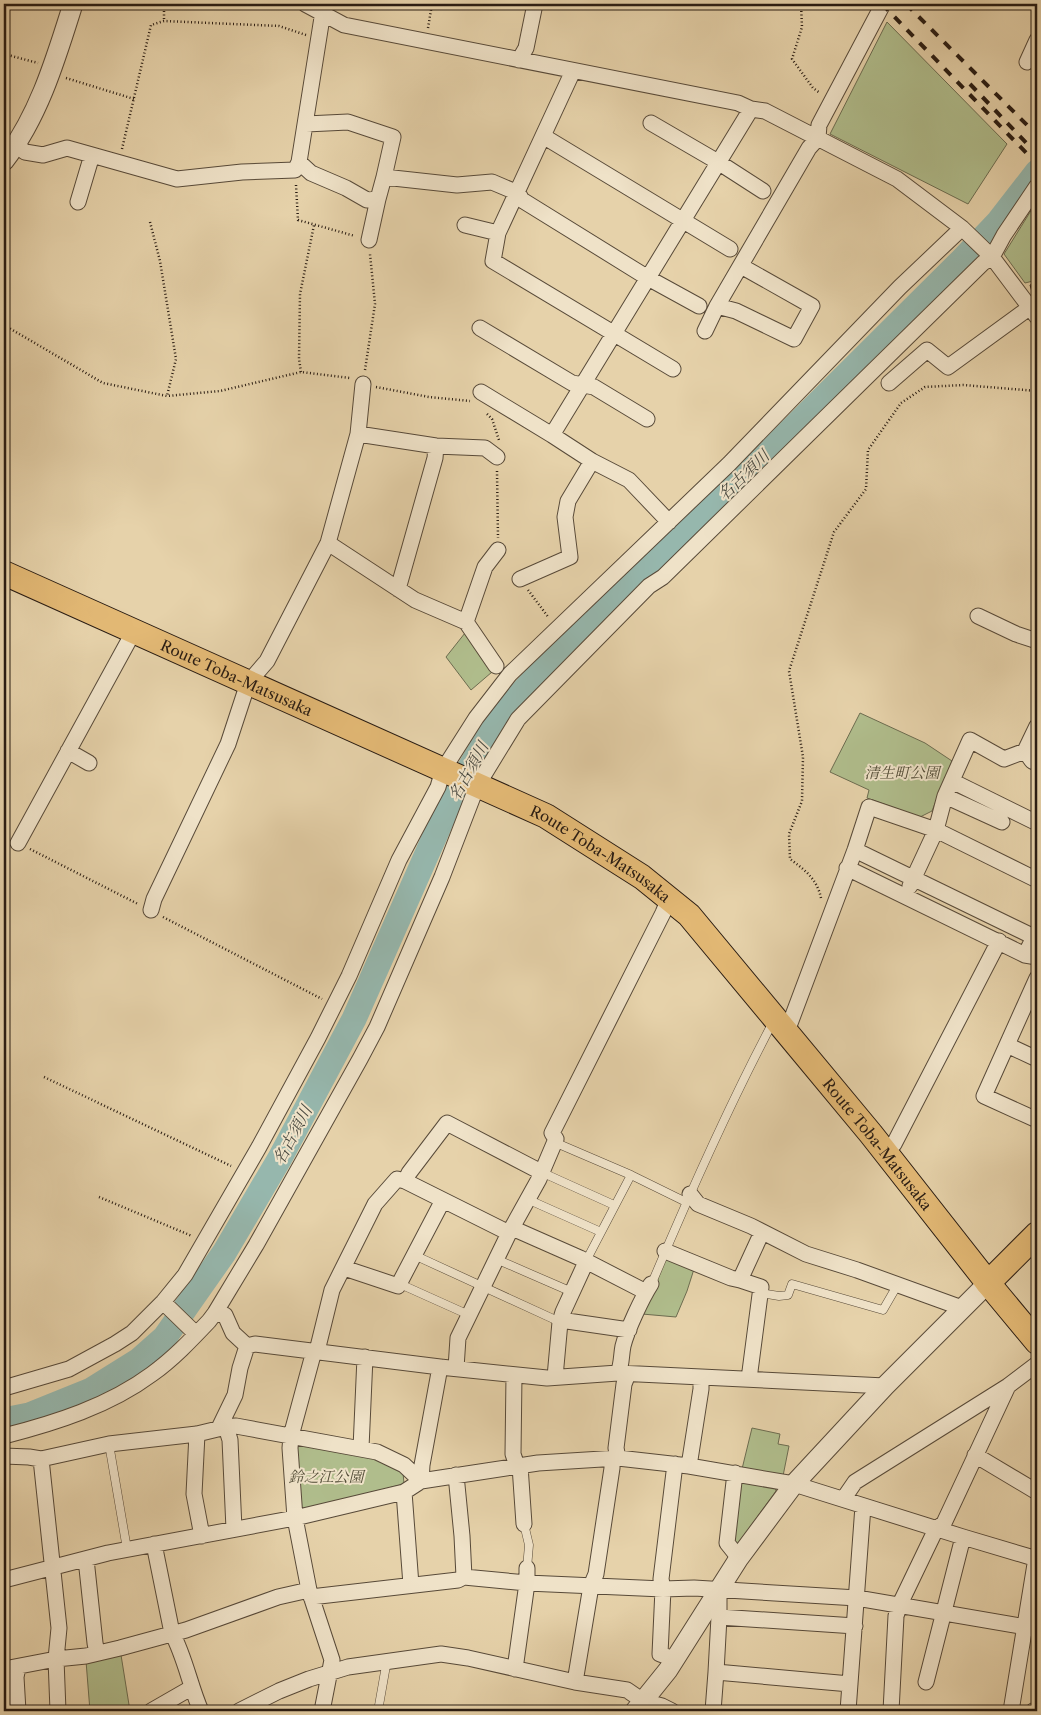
<svg xmlns="http://www.w3.org/2000/svg" width="1041" height="1715" font-family="'Libre Caslon Text','Noto Serif JP',serif">
<defs>
<filter id="shadow"><feDropShadow dx="5.5" dy="3" stdDeviation="0" flood-color="#0004"/></filter>
</defs>
<rect width="100%" height="100%" fill="#e6d2aa"/>
<filter id="stains"><feTurbulence type="fractalNoise" baseFrequency=".004" numOctaves="4"/><feColorMatrix values="0 0 0 0 .2 0 0 0 0 .09 0 0 0 0 .02 0 0 0 .5 -.17"/></filter>
<radialGradient id="worn" r=".72"><stop offset=".6" stop-color="#630" stop-opacity="0"/><stop offset="1" stop-color="#630" stop-opacity=".3"/></radialGradient>
<path fill="#b0bd8c" stroke="#6c6c50" d="M887,22L1007,144L968,204L830,134Z
M1037,201V280L1025,283L1004,254Z
M465,633L492,672L471,690L446,657Z
M860,713L925,743L952,761L932,811L920,817L867,798L869,790L830,772Z
M668,1254L695,1266L687,1291L676,1317L642,1314Z
M752,1428L780,1434L778,1444L789,1446L783,1476L742,1469Z
M301,1444L374,1457L403,1472L404,1484L306,1509L301,1507L297,1448Z
M741,1482L775,1486L776,1491L737,1545L733,1542Z
M121,1655L130,1711H90L86,1661Z"/>
<g fill="none" stroke-linecap="round" stroke-linejoin="round">
<path stroke="#96b7ad" stroke-width="25" d="M4,1420L29,1415L91,1390L139,1360L165,1337L224,1253L280,1158L354,1019L449,804L491,731L513,702L541,672L761,460L961,261L999,221L1037,172"/>
</g>
<path fill="#dda386" stroke="#291c13" filter="url(#shadow)" d="M1037,283V301L1035,302L1030,285Z"/>
<g fill="none" stroke-linecap="round" stroke-linejoin="round">
<defs>
<path id="service" d="M556,1139L561,1145L631,1175L686,1202
M541,1172L614,1205
M527,1199L601,1232
M414,1255L560,1322
M496,1259L572,1292
M586,1261L631,1175
M652,1283C689,1195 728,1107 773,1022
M400,1284L469,1315
M760,1293L779,1296L788,1295L792,1284L883,1310L898,1284
M109,1444L127,1549
M524,1524L529,1545L527,1568
M378,1711L387,1660"/>
<path id="minor" d="M305,4L344,25L738,103L751,109L765,111L897,179L962,228L992,257L1037,317
M519,60L526,48L535,4
M1027,62L1037,40
M573,71L498,233L493,261L673,369
M651,123L718,162L763,191
M306,124L348,122L393,137L384,177L457,185L492,182L518,193L522,200L648,278L699,306
M543,136L730,249
M16,145L25,152L43,155L67,148L177,179L242,172L295,170L299,162L324,5
M299,162L311,173L346,188L367,200L378,199L384,177
M78,202L92,155
M465,225L498,233
M369,240L378,199
M717,306L736,311L794,339L812,306L741,266
M480,328L572,383L594,387L647,419
M705,331L717,306L809,148L818,138L819,125L883,4
M889,383L927,350L948,367L1029,308
M481,392L552,435L592,461L629,480L669,522
M358,434L436,446L485,448L497,457
M552,435L751,109
M328,543L415,600L466,622L485,567L498,550
M520,579L570,557L565,517L568,501L592,461
M398,589L435,458L436,446
M978,616L1016,634L1037,641
M466,622L496,666
M68,751L89,763
M1025,751L1032,761L1037,763
M952,781L1037,823
M945,796L1002,822
M18,843L134,631
M855,850L1034,937L1025,955
M847,868L1025,955L1037,957
M910,886L936,830L1037,880
M151,910L154,899L228,744L248,683L267,661L328,543L358,434L363,384
M1037,978L984,1096L1037,1120
M786,1034L855,850L869,807L936,830L945,796L970,740L1004,759L1025,751L1037,726
M1007,1045L1037,1059
M884,1150L894,1144L999,941
M405,1181L509,1233
M690,1194L698,1204L751,1226L806,1254L857,1270L962,1308
M512,1228L580,1258L646,1292
M665,1251L731,1278L740,1280L761,1287L749,1379
M344,1268L398,1286L443,1200
M740,1280L762,1232
M163,1302L196,1334
M215,1313L225,1315L233,1333L247,1346
M560,1322L567,1321L629,1330
M314,1351L291,1436L290,1448L295,1518L309,1590L332,1660L322,1711
M317,1351L332,1290L375,1204L397,1179L405,1181L409,1173L447,1123L541,1172
M456,1368L458,1338L509,1233L539,1179L556,1139L552,1133L663,913L669,898
M618,1373C622,1364 621,1356 623,1346C627,1330 642,1298 651,1284
M514,1375L513,1454L517,1466
M555,1377L560,1322L563,1312L586,1262
M4,1388L69,1369L115,1344L132,1333L163,1302L185,1275L259,1147L318,1038L349,976L399,860L438,787L443,770L476,718L510,674L729,464L900,287L962,228
M226,1427L230,1440L234,1529
M219,1428L235,1395L240,1368L247,1346L255,1344L440,1367L547,1378L618,1373L885,1386
M197,1434L194,1494L202,1536
M4,1436C55,1423 109,1406 152,1374C173,1359 191,1340 209,1321L215,1313L256,1245L360,1059L377,1027L442,877L477,786L518,719L649,586L663,577L983,263L992,257L1004,235L1037,186
M361,1448L365,1357
M975,1455L1037,1492
M4,1456L29,1457L41,1459L109,1444L197,1434L226,1427L236,1426L377,1452L404,1465L421,1481
M618,1458L616,1448L624,1384L628,1374
M41,1459L59,1628L56,1659L58,1711
M520,1466L524,1524
M689,1466L701,1389V1377
M735,1473L727,1543L739,1558
M456,1475L462,1536L464,1577
M421,1481L422,1465L440,1367
M404,1492L411,1585
M844,1498L855,1482L1008,1386L1037,1364
M154,1544L172,1633C185,1657 190,1686 201,1711
M86,1559L95,1643L97,1653
M4,1580L108,1553L295,1518L404,1492L421,1481L538,1463L618,1458L689,1466L794,1484L963,1537L1037,1559
M719,1589V1617L716,1672L850,1684
M311,1597L458,1580L464,1577L527,1583L663,1589L694,1588L857,1598L1037,1629
M719,1617L855,1626
M674,1659L660,1654L663,1589L661,1579L675,1464
M18,1667L16,1677L18,1711
M4,1669L56,1659L86,1656L120,1648L186,1630L278,1597L309,1590
M515,1669L527,1583V1568
M575,1682L591,1586L596,1574L612,1468V1458
M926,1682L963,1537
M151,1711L191,1688
M239,1711L279,1691L309,1679L348,1667L441,1654L468,1658L575,1682L627,1690L643,1701L662,1706L672,1711
M713,1711L716,1672
M848,1711L863,1506
M891,1711L896,1616L900,1604L936,1529L944,1523L1008,1386
M1011,1711L1036,1558
M1033,1711L1037,1709"/>
<path id="tertiary" d="M4,161C39,116 56,58 73,4
M635,1711L668,1670L739,1558L794,1484L885,1386L988,1283"/>
<g id="primary">
<path id="s1" d="M4,573L546,816L642,877L689,915L871,1134L988,1283L1037,1342"/>
<path d="M988,1283L1037,1234"/>
</g>
</defs>
<use href="#service" stroke="#584a39" stroke-width="9"/>
<use href="#minor" stroke="#584a39" stroke-width="17"/>
<use href="#tertiary" stroke="#584a39" stroke-width="21"/>
<use href="#primary" stroke="#291c13" stroke-width="26"/>
<path stroke="#291c13" stroke-width="2.5" stroke-dasharray="1 2.5" stroke-linecap="butt" d="M164,4V21
M801,4L802,27L792,59L813,88L820,93
M428,28L432,4
M4,54L38,63
M66,78L134,99
M122,149L151,25L164,21L279,26L306,35
M296,185L298,220L355,236
M150,222L160,261L176,359L167,396
M4,325L103,383L167,396L220,391L301,372L350,378
M365,370L375,304L370,254
M301,372L299,359L300,294L314,225
M376,387L429,397L470,401
M487,414L492,419L499,440
M497,471L498,538
M528,590L549,618
M30,849L138,904
M821,898C817,879 805,870 790,859L789,834L802,801L803,757L789,671L834,532L866,489L868,450L901,403L925,387L963,385L1037,391
M163,917L322,999
M44,1077L231,1166
M99,1197L192,1236"/>
<use href="#service" stroke="#efe2c8" stroke-width="8"/>
<use href="#minor" stroke="#efe2c8" stroke-width="15"/>
<use href="#tertiary" stroke="#efe2c8" stroke-width="19"/>
<use href="#primary" stroke="#e3b975" stroke-width="24"/>
<path stroke="#291c13" stroke-width="4" stroke-dasharray="9 9" stroke-linecap="butt" d="M882,4L1037,164
M906,4L1037,135
M970,84L1037,154"/>
</g>
<g text-anchor="middle" dominant-baseline="central" stroke-width="4" stroke-linejoin="round" paint-order="stroke">
<g font-size="15" fill="#291c13" stroke="#efe2c8">
<text stroke="none"><textPath href="#s1" startOffset="255">Route Toba-Matsusaka</textPath></text>
<text stroke="none"><textPath href="#s1" startOffset="660">Route Toba-Matsusaka</textPath></text>
<text stroke="none"><textPath href="#s1" startOffset="1065">Route Toba-Matsusaka</textPath></text>
</g>
<g font-size="15" font-style="italic" fill="#524c37" stroke="#efe2c8">
<text x="902" y="772">清生町公園</text>
<text x="326" y="1476">鈴之江公園</text>
</g>
<g font-size="16" font-style="italic" fill="#4a4a41" stroke="#efe2c8">
<text transform="translate(743 475) rotate(-44)">名古須川</text>
<text transform="translate(468 771) rotate(-61)">名古須川</text>
<text transform="translate(292 1135) rotate(-62)">名古須川</text>
</g>
</g>
<rect width="1041" height="1715" fill="none" stroke="#e6d2aa" stroke-width="20"/>
<rect x="5" y="5" width="1031" height="1705" fill="none" stroke="#291c13" stroke-width="2.5"/>
<rect x="10" y="10" width="1021" height="1695" fill="none" stroke="#291c13"/>
<rect width="100%" height="100%" filter="url(#stains)"/>
<rect width="100%" height="100%" fill="url(#worn)"/>
</svg>
